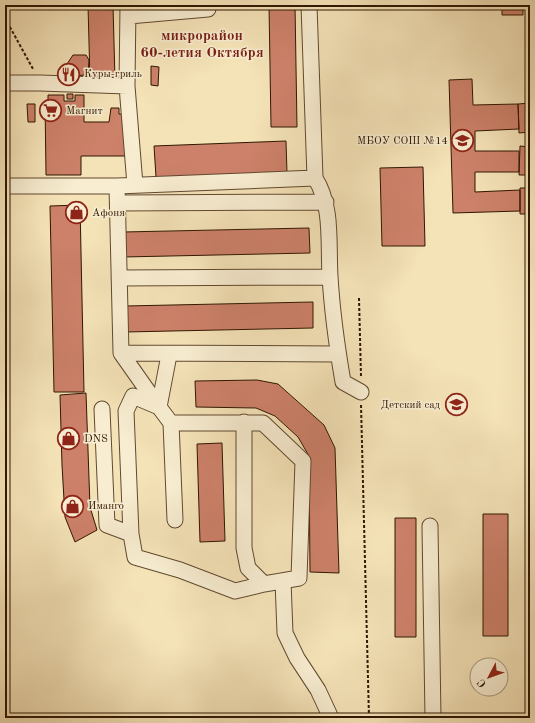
<svg xmlns="http://www.w3.org/2000/svg" width="535" height="723" font-family="'Old Standard TT',serif">
<rect width="100%" height="100%" fill="#f5e3b8"/>
<filter id="stains"><feTurbulence type="fractalNoise" baseFrequency=".005" numOctaves="4"/><feColorMatrix values="0 0 0 0 .2 0 0 0 0 .09 0 0 0 0 .02 0 0 0 .5 -.17"/></filter>
<radialGradient id="worn" r=".72"><stop offset=".6" stop-color="#630" stop-opacity="0"/><stop offset="1" stop-color="#630" stop-opacity=".3"/></radialGradient>
<path fill="#cd816a" stroke="#2f1601" d="M88,5H113L115,80L90,81Z
M269,5H295L297,127H271Z
M502,5H523V15H502Z
M73,55H86L89,60L88,75L64,76L63,70Z
M151,66L159,67L158,86L151,85Z
M472,79L473,105L518,104L519,129L475,131V151H519V172H475V192L520,190V211L453,213L449,80Z
M67,94H73V99H67Z
M48,95H64V101H75V95H84V122H109L111,108H119V114H127V156H81V175H46L45,101H48Z
M530,103V132L519,133L518,104Z
M27,104H35V122H28Z
M286,141L287,173L156,177L154,146Z
M520,146L530,147V175H519Z
M423,167L425,246H382L380,168Z
M520,188H530V214H520Z
M80,205L84,392H54L50,206Z
M309,228L310,253L123,257V232Z
M313,302V328L125,332V306Z
M257,380L278,384L324,425L335,448L339,573L310,572L309,456L298,437L275,416L256,408L196,407L195,381Z
M86,393L90,507L97,530L75,542L65,517L62,465L60,395Z
M222,443L225,541L200,542L197,444Z
M483,514H508V636H483Z
M395,518H416V637H395Z"/>
<g fill="none" stroke-linecap="round" stroke-linejoin="round">
<defs>
<path id="minor" d="M309,5L315,178C333,206 328,244 330,276C332,311 337,347 343,382L361,392
M129,16L208,9V5
M5,83H40L127,86L128,5
M127,86L135,185
M5,186H117L315,178
M117,186L121,353L338,354
M118,203L326,202
M119,278L330,277
M169,355L159,407L171,423L175,520
M102,409L107,525L131,534L126,411L133,396L159,407L121,353
M171,423H263L303,461L299,578L264,584
M430,526L433,718
M131,534L135,557L180,570L235,591L264,584L248,568L244,548V422
M283,581L285,633L297,658L318,690L331,718"/>
</defs>
<use href="#minor" stroke="#60492f" stroke-width="17"/>
<path stroke="#2f1601" stroke-width="2" stroke-dasharray="3 2" stroke-linecap="butt" d="M5,18L33,69
M359,298L361,377
M361,405L369,718"/>
<use href="#minor" stroke="#f8edd1" stroke-width="15"/>
</g>
<defs>
<symbol id="restaurant-ring" viewBox="-11 -11 22 22"><circle r="9.5" fill="#f8edd1" stroke="#8f2418" stroke-width="1.5"/><path d="M-5-6h1v4h1v-4h1v4h1v-4h1v5L-1.5 .5V6h-2V.5L-5-1ZM5-6V6H3V1.5H1.5Q1.5-4 5-6Z" fill="#8f2418"/></symbol>
<symbol id="supermarket-ring" viewBox="-11 -11 22 22"><circle r="9.5" fill="#f8edd1" stroke="#8f2418" stroke-width="1.5"/><path d="M-6-5.5h2.5l.6 2H6L4.5 2H-2.5L-4.4-4H-6ZM-1.5 3.2a1.3 1.3 0 1 0 .1 0ZM3 3.2a1.3 1.3 0 1 0 .1 0Z" fill="#8f2418"/></symbol>
<symbol id="school-ring" viewBox="-11 -11 22 22"><circle r="9.5" fill="#f8edd1" stroke="#8f2418" stroke-width="1.5"/><path d="M0-5L7-2L0 1L-7-2ZM-4 1L0 2.5L4 1V4Q0 6-4 4Z" fill="#8f2418"/></symbol>
<symbol id="shop-ring" viewBox="-11 -11 22 22"><circle r="9.5" fill="#f8edd1" stroke="#8f2418" stroke-width="1.5"/><path d="M-5-2.5h2.3a2.7 3.5 0 0 1 5.4 0H5L5.5 6h-11ZM-1.5-2.5h3a1.5 2.3 0 0 0-3 0Z" fill="#8f2418"/></symbol>
</defs>
<g fill-rule="evenodd">
<use href="#restaurant-ring" x="56" y="62" width="25" height="25"/>
<use href="#supermarket-ring" x="38" y="98" width="25" height="25"/>
<use href="#school-ring" x="450" y="128" width="25" height="25"/>
<use href="#shop-ring" x="64" y="200" width="25" height="25"/>
<use href="#school-ring" x="444" y="392" width="25" height="25"/>
<use href="#shop-ring" x="56" y="426" width="25" height="25"/>
<use href="#shop-ring" x="60" y="494" width="25" height="25"/>
</g>
<g text-anchor="middle" dominant-baseline="central" stroke-width="3" stroke-linejoin="round" paint-order="stroke">
<g font-size="11" fill="#2f1601" stroke="#f8edd1" text-anchor="start">
<text x="84" y="74">Куры-гриль</text>
<text x="66" y="111">Магнит</text>
<text x="448" y="141" text-anchor="end">МБОУ СОШ №14</text>
<text x="92" y="213">Афоня</text>
<text x="440" y="405" text-anchor="end">Детский сад</text>
<text x="84" y="439">DNS</text>
<text x="88" y="506">Иманго</text>
</g>
<g font-size="15" font-weight="bold" fill="#7a1f14" stroke="#f8edd1">
<text x="202" y="36">микрорайон<tspan x="202" dy="17">60-летия Октября</tspan></text>
</g>
</g>
<rect width="535" height="723" fill="none" stroke="#f5e3b8" stroke-width="20"/>
<rect x="6" y="6" width="523" height="711" fill="none" stroke="#2f1601" stroke-width="2"/>
<rect x="10" y="10" width="515" height="703" fill="none" stroke="#2f1601"/>
<g transform="translate(489 677) rotate(229)"><circle r="19" fill="#f8edd1" stroke="#a8977e"/>
<path d="M0-3L7 15L0 10L-7 15Z" fill="#8f2418"/>
<text y="-6" font-size="11" font-weight="bold" text-anchor="middle" fill="#2f1601">С</text>
</g>
<rect width="100%" height="100%" filter="url(#stains)"/>
<rect width="100%" height="100%" fill="url(#worn)"/>
</svg>
